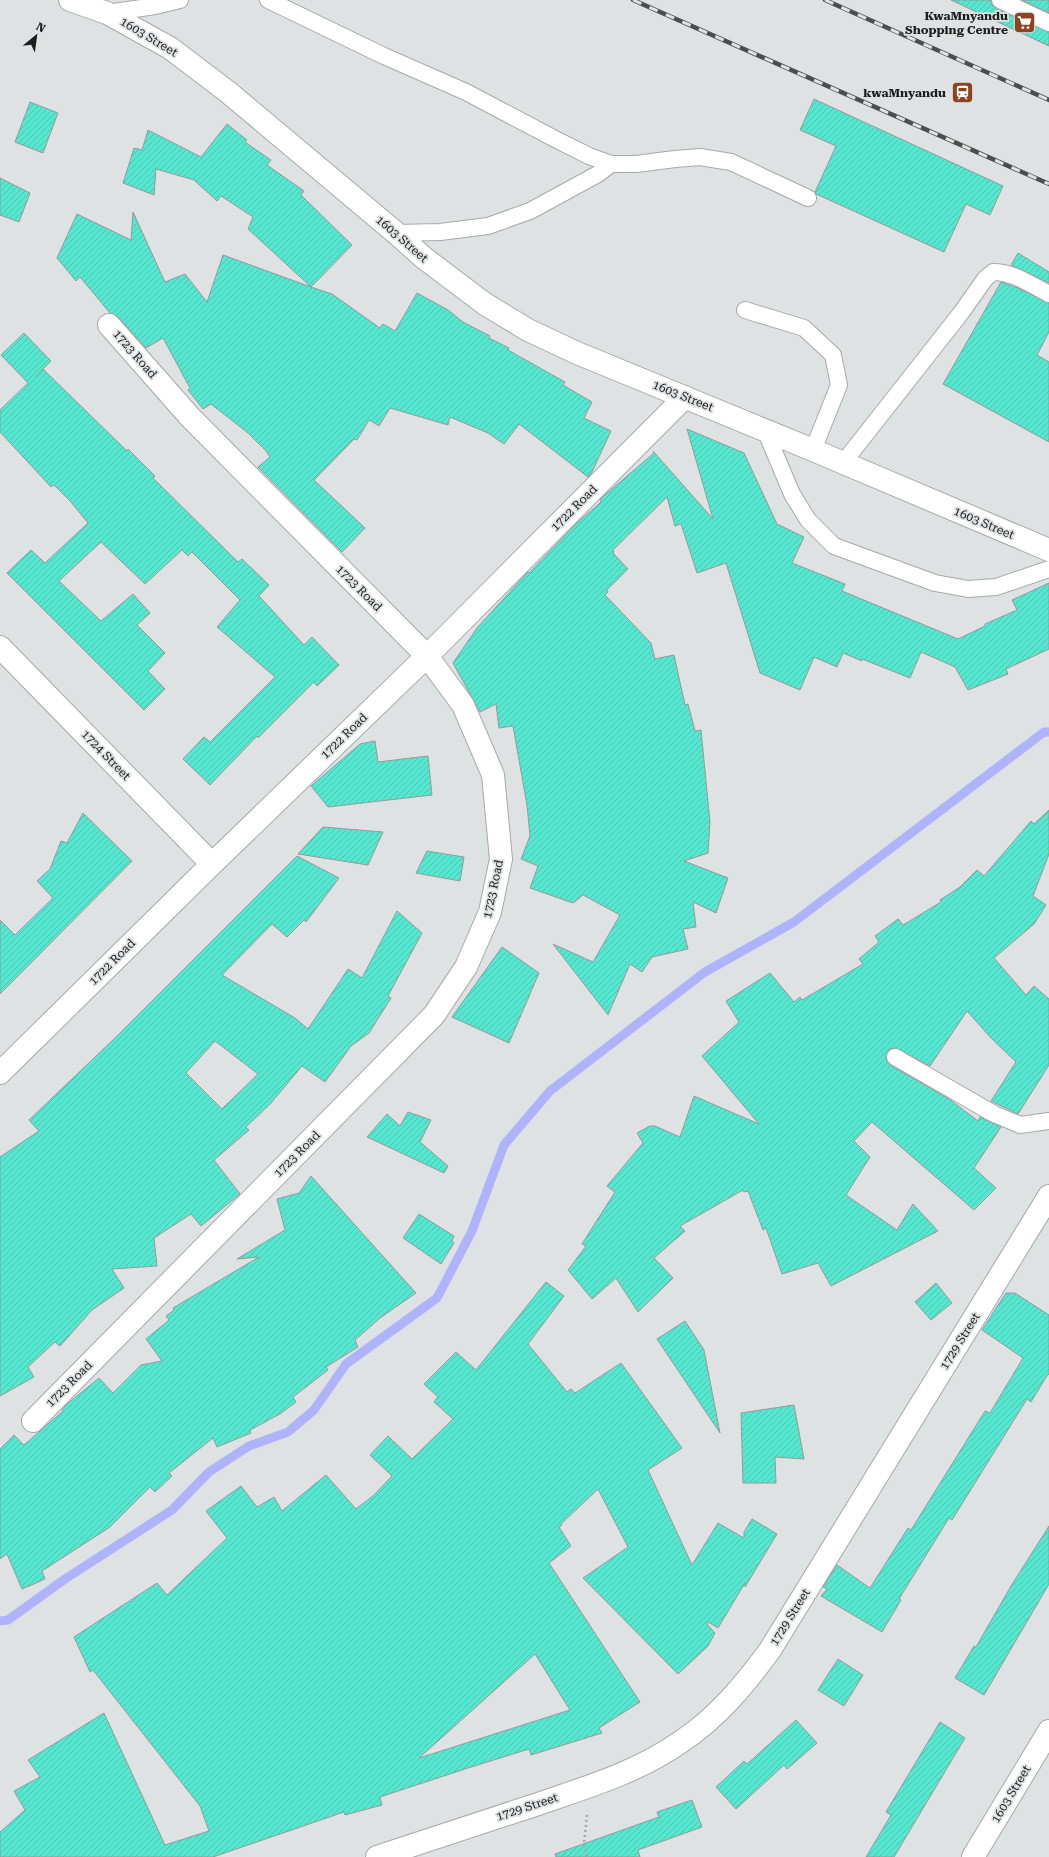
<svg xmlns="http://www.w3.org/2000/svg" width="1049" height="1857" font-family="'Roboto Serif',serif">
<defs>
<pattern id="building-hatch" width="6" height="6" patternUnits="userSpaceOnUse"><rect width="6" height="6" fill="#55e7cf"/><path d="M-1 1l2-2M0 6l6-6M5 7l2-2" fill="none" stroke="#49c6b1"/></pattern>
</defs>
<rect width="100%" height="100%" fill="#dee2e3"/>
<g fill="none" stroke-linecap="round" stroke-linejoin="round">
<path stroke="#aeb3fc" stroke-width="9" d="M0,1621L8,1620L65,1579L172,1510L209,1472L249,1446L288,1432L314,1410L346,1364L437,1298L472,1231L504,1145L550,1091L705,972L794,922L1044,732H1049"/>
</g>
<path fill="url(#building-hatch)" stroke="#969a99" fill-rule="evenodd" d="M951,0H991L992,5L996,9L1049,32V46Z
M1022,0H1049V13Z
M814,99L1003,186L990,215L966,204L944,252L816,194L815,192L836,146L800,130Z
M30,102L58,113L43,153L15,142Z
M227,124L247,140L245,142L271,160L267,165L304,191L301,195L352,245L311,287L332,294L380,328L383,324L395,331L417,293L448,310L463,322L490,336L489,338L509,348L508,350L565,382L563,385L592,402L584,418L611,431L591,474L588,477L519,424L504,444L488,433L450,417L448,425L390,408L379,426L369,420L357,440L354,439L314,480L365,528L342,552L258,467L270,457L266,451L248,433L211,404L203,409L188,390L190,388L163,338L146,348L118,317L110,313L80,277L76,281L57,258L77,214L131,240L133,212L165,282L185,274L207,302L223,255L311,287L248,229L253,217L221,196L217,201L194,180L156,169L154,195L123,183L134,148L142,150L148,130L201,157Z
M0,178L30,193L19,222L0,215Z
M1018,253L1049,272V283L1011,265Z
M1001,282L1018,288L1049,303V332L1037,355L1049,362V442L943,384Z
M24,333L51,361L35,377L43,369L127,451L128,449L155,476L153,478L238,562L242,559L269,585L259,596L304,645L312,637L339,665L317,686L314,682L258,738L257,736L210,785L183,759L204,737L210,742L275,677L217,627L240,600L192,552L188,556L182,550L145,584L101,542L59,581L101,621L133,594L150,613L137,625L165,653L148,671L165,689L144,710L7,573L31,550L45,563L88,523L71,502L54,485L51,487L0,432V410L28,383L1,355Z
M687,429L744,453L777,524L804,537L792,563L845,584L842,591L958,639L985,626V624L1017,610L1012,600L1049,583V649L1006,669L1008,674L968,690L955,667L921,652L910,678L862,659V661L843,653L837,667L814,657L800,690L760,673L726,563L697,573L681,524L675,526L667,497L613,550L614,552L613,553L628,569L607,590L608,592L605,595L651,643L655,659L674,655L685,705L688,704L695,731L701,730L710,822L708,853L684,861L728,878L716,913L693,902L696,927L683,929L688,949L652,957L642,972L630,964L608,1015L553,944L593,962L620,915L583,895L573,903L530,888L538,866L521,859L530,836L527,805L513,726L499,728L496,704L480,712L453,663L477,628L517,584L528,572L529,573L577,523L601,502L600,500L606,494L654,453L653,451L713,519Z
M375,741L378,762L428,756L432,795L328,807L311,786L360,744Z
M1049,810V854L1033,896L1046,905L1034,924L994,958L1026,995L1034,986L1049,999V1065L1018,1114L991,1101L1016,1062L991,1038L967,1011L930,1066L895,1048L890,1049L886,1057L887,1061L890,1065L949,1099L978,1121L980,1117L1001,1127L974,1168L996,1188L974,1210L872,1122L854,1141L870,1157L846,1195L897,1230L913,1204L938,1231L831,1286L818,1263L782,1274L766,1228L763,1230L748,1191L744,1192L743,1190L680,1226L685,1231L654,1258L673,1278L638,1312L616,1278L592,1299L568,1270L586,1246L582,1244L615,1192L607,1186L643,1143L637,1133L650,1126H655L680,1137L694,1096L759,1124L702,1056L739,1022L726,1001L770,973L794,1002L800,997L802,1000L863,964L859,959L879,942L875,936L898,919L903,925L941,902L940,900L960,887L977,870L984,876L1031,821L1034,824Z
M83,813L132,861L0,994V920L15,935L53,898L37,881L50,869L61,841L67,843Z
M323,827L383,832L368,865L298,854Z
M427,851L464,857L460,881L416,873Z
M297,856L339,878L306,922L304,920L287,937L272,924L222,975L295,1018L308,1029L348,969L362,978L397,911L422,933L388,996L391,998L369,1033L351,1046L325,1082L302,1066L271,1103L246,1127L249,1130L214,1160L240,1194L201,1226L191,1214L154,1238L157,1266L112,1269L124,1288L92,1310L60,1346L55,1342L45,1351L28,1367L34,1377L0,1396V1157L39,1131L29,1120L115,1038ZM215,1041L258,1074L222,1109L186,1073Z
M502,947L539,973L509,1043L452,1017Z
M408,1112L431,1120L420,1142L448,1166L444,1173L367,1137L387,1114L400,1126Z
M311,1176L416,1293L380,1318L355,1340L358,1347L326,1367L328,1370L293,1397L296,1402L280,1414L250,1430L251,1433L217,1447L213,1438L169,1473L172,1476L155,1492L150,1487L110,1527L42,1571L45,1579L22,1589L7,1554L0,1559V1449L14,1435L24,1445L63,1411L62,1410L66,1405L99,1378L113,1393L141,1365L162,1361L146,1339L169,1320L166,1316L174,1310L173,1308L259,1257L237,1259L285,1230L277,1199L299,1193Z
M419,1214L454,1236L452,1241L454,1243L441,1264L403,1238Z
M546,1282L564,1296L528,1344L567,1392L571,1389L575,1393L621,1363L682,1448L648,1470L692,1565L718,1523L744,1538V1532L752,1519L777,1534L745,1587V1583L718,1628L708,1622L707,1624L715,1633L708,1646L678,1674L583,1578L628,1547L598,1489L561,1524L562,1525L559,1527L571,1546L549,1563L640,1702L599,1728L602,1733L531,1755L529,1749L468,1768L380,1797L382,1805L345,1815L344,1812L213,1857H0V1832L25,1810L14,1791L40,1777L28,1760L104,1713L165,1845L209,1831L200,1806L93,1670L90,1672L74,1637L157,1583L167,1595L227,1538L206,1511L241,1486L257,1507L274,1497L282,1511L326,1475L356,1509L374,1495L392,1476L370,1455L388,1436L412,1459L453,1419L434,1402L438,1397L424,1384L456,1352L476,1370ZM535,1654L570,1710L419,1758Z
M936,1283L952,1303L931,1320L915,1302Z
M1006,1293H1015L1049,1315V1375L1048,1374L1031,1402L1027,1399L952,1520L949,1518L899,1599L901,1600L882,1632L821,1596L827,1589L823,1587L837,1565L870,1588L908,1528L911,1530L985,1411L990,1413L1023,1358L982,1330Z
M685,1321L704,1350L720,1433L657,1339Z
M794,1405L804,1459L775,1457L776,1483H743L741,1413Z
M1049,1526V1584L984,1695L955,1678L974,1646L976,1647L1011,1586Z
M838,1659L863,1675L844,1706L818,1690Z
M796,1720L817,1743L787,1769L784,1765L736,1809L716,1787L744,1761L747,1764Z
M940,1722L965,1738L894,1857H866L891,1815L886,1812Z
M692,1800L702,1827L638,1850L640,1857H556L555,1854L659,1817L657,1812Z"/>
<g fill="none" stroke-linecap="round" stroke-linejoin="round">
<defs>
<path id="lane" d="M268,0L384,56L466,92L557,140L589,156L611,164
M1000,0L1049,23
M107,13L155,6L180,0
M396,233L440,232L488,226L530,211L598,174L611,164H636L675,159L700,157L731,162L808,198
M745,310L804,328L833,355L839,385L813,450
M765,430L792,494L808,520L834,546L935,583L968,589L996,587L1049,569
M843,463L961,313L985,279L993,272C1014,272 1031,285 1049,294
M895,1057L994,1114L1020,1125L1049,1121"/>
<path id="street" d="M0,647L212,864
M0,1073L212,864L427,656L685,397
M33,1421L434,1015L466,967L490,912L501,859L493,775L463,705L427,656L190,417L109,325
M377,1857C428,1840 480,1823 532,1806C584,1788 637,1773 682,1741C718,1717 745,1684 770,1650L1049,1196"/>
<path id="secondary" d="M70,0L107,13L170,48L228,92L396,233L424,258L485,304L528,330L577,353L813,450L1049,550
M973,1857L1049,1731"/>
</defs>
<use href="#lane" stroke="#a5a9aa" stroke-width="18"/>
<use href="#street" stroke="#a5a9aa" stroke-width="24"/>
<use href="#secondary" stroke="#a5a9aa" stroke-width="24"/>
<path stroke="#a2a5a5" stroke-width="2.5" stroke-dasharray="2 3" stroke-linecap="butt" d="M587,1815L584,1843L587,1857"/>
<use href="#lane" stroke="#fff" stroke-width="16"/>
<use href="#street" stroke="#fff" stroke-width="22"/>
<use href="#secondary" stroke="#fff" stroke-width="22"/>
<defs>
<path id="rail" d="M633,0L1049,184
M825,0L1049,100"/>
</defs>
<use href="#rail" stroke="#4c4e4e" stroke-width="4.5"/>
<use href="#rail" stroke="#dee2e3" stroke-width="3" stroke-dasharray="9" stroke-linecap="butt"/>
</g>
<defs>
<symbol id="supermarket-square" viewBox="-11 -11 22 22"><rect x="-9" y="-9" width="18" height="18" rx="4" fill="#8b441f" stroke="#dee2e3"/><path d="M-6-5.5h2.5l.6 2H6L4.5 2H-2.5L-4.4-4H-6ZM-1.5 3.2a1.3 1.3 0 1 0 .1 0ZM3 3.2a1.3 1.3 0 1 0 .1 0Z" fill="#fff"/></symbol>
<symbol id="station-square" viewBox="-11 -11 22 22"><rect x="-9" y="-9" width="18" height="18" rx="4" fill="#8b441f" stroke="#dee2e3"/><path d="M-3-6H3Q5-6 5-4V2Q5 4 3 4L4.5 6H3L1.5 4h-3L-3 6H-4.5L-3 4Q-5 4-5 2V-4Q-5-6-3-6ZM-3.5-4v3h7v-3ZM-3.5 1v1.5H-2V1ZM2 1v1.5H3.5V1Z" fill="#fff"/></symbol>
</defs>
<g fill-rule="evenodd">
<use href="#supermarket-square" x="1012" y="10" width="25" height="25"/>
<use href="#station-square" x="950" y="80" width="25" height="25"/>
</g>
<g text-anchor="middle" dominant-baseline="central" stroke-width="3.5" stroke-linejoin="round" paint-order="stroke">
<g font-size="12" font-weight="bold" fill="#1c1d1d" stroke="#dee2e3" text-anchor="end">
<text x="1008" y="16">KwaMnyandu<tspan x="1008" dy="14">Shopping Centre</tspan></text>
<text x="946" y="93">kwaMnyandu</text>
</g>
<g font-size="12" fill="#1c1d1d" stroke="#dee2e3">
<text transform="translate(149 37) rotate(31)">1603 Street</text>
<text transform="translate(402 239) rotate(41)">1603 Street</text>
<text transform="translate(135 354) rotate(49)">1723 Road</text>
<text transform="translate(683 396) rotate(22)">1603 Street</text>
<text transform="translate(574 508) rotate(-45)">1722 Road</text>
<text transform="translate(984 523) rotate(23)">1603 Street</text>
<text transform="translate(359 588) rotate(45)">1723 Road</text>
<text transform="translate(344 736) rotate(-44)">1722 Road</text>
<text transform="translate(106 755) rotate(46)">1724 Street</text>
<text transform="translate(493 889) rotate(-78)">1723 Road</text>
<text transform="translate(112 962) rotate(-45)">1722 Road</text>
<text transform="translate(297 1154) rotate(-45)">1723 Road</text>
<text transform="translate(960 1341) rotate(-58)">1729 Street</text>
<text transform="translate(69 1384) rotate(-45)">1723 Road</text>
<text transform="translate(790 1617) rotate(-58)">1729 Street</text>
<text transform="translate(1011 1794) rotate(-59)">1603 Street</text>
<text transform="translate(527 1807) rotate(-18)">1729 Street</text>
</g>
</g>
<g transform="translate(36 36) rotate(29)" stroke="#dee2e3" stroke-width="3" paint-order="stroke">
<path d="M0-3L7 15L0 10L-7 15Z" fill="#1c1d1d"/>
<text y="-6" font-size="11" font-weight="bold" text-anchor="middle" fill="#1c1d1d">N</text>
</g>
</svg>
